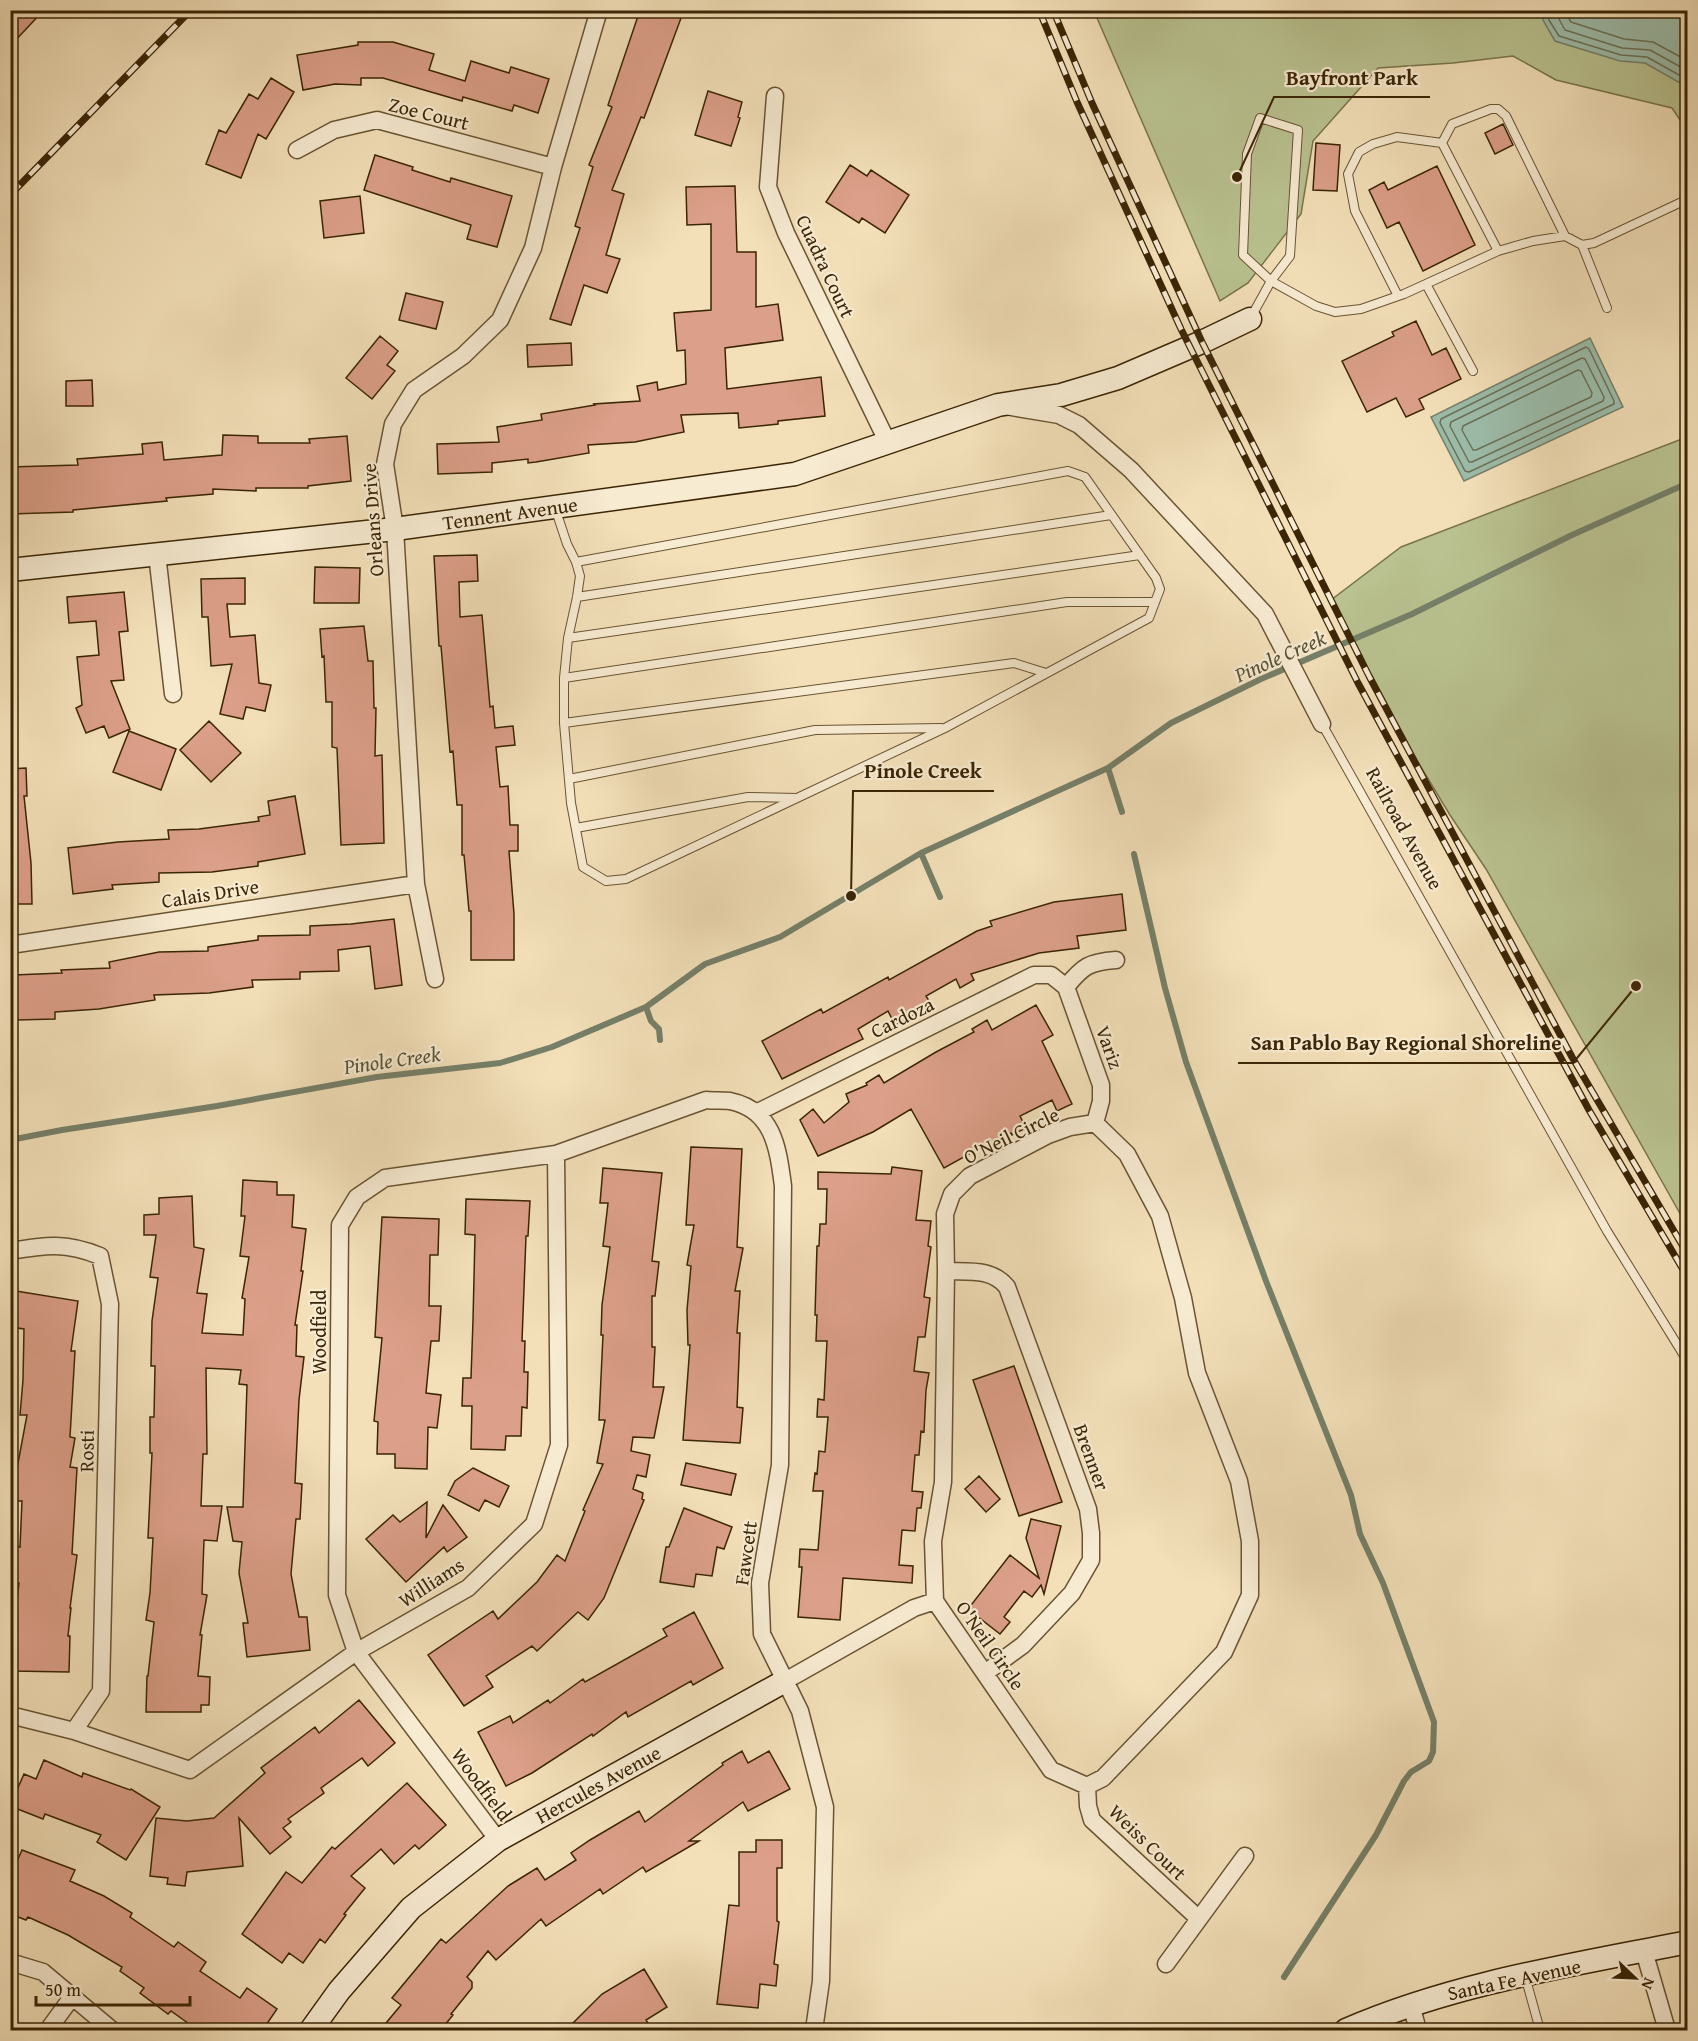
<svg xmlns="http://www.w3.org/2000/svg" width="1698" height="2041" font-family="'Gentium Book Plus',serif">
<rect width="100%" height="100%" fill="#f3e0b9"/>
<filter id="stains"><feTurbulence type="fractalNoise" baseFrequency=".00333" numOctaves="4"/><feColorMatrix values="0 0 0 0 .2 0 0 0 0 .09 0 0 0 0 .02 0 0 0 .5 -.17"/></filter>
<radialGradient id="worn" r=".72"><stop offset=".6" stop-color="#630" stop-opacity="0"/><stop offset="1" stop-color="#630" stop-opacity=".3"/></radialGradient>
<path fill="#b9c290" stroke="#7a744a" stroke-width="1.5" d="M1094,11H1687V130L1672,108L1556,80L1513,56L1453,63L1378,68L1313,141L1301,214L1248,283L1220,301Z
M1687,437H1688L1687,1226L1486,869L1450,815L1387,711L1331,600L1401,547Z"/>
<path fill="#9cbdab" stroke="#758069" stroke-width="1.5" d="M1540,11H1687V87L1645,63L1620,61L1555,41L1544,22Z
M1590,338L1623,407L1464,481L1431,417Z"/>
<g fill="none" stroke-linecap="round" stroke-linejoin="round">
<path stroke="#6c7158" stroke-width="1.5" d="M1547,10L1549,20L1559,36L1621,55L1647,57L1688,80
M1554,10L1565,30L1622,48L1650,50L1688,71
M1564,10L1571,22L1624,39L1653,42L1688,61
M1586,347L1589,349L1614,401V404L1469,472L1465,471L1440,423L1441,419Z
M1582,358L1585,359L1604,397L1603,401L1472,462H1469L1450,426L1451,422Z
M1578,370L1581,371L1592,393L1591,397L1476,450H1473L1462,430L1463,426Z"/>
<path stroke="#758069" stroke-width="6" d="M1108,768L1122,812
M921,853L940,897
M1134,854L1165,988L1186,1062L1266,1281L1351,1495L1360,1534L1383,1583L1434,1722L1433,1752L1429,1761L1411,1772L1404,1781L1376,1835L1284,1977
M646,1007L651,1021L659,1029L660,1040
M10,1140L62,1130L217,1106L377,1077L500,1063L552,1047L646,1007L705,964L780,937L921,853L1108,768L1171,723L1261,679L1412,614L1572,535L1688,483"/>
</g>
<path fill="#dc9f89" stroke="#3b2505" stroke-width="1.5" d="M10,10H44L10,46Z
M640,10H684L644,118L641,117L612,190L624,194L606,255L620,259L607,293L584,285L571,325L550,319L580,228L575,226L593,167L589,165L612,107L608,105Z
M358,42H393L434,54L429,70L465,81L471,61L509,73L511,67L549,79L538,113L514,105L512,111L463,97L462,101L383,78H361V85L335,84L303,90L297,55L358,45Z
M271,78L294,92L266,139L258,134L241,178L206,164L219,130L226,133L249,94L258,99Z
M708,91L742,102L738,117L740,118L731,146L695,135Z
M1503,124L1513,145L1495,154L1485,133Z
M1316,143L1340,145L1337,191L1313,190Z
M375,155L413,167L412,170L450,182L451,178L512,196L497,247L467,239L471,225L364,190Z
M850,165L867,176L871,170L909,195L885,233L862,218L859,223L826,202Z
M1437,166L1475,245L1423,271L1399,222L1387,228L1369,190L1384,182L1388,190Z
M735,186L737,252H756V307L778,304L783,340L725,348L727,389L821,377L825,416L778,421V424L739,428L738,413L681,415L684,432L635,442L588,445L589,453L536,462L528,463V459L492,463V472L438,474L437,444L499,442L497,427L542,420L541,414L595,405L594,404L640,401L637,386L657,382L658,390L686,384L685,350L677,351L674,313L711,310V224L687,225L686,187Z
M360,196L364,233L324,238L320,201Z
M406,293L443,302L436,329L399,320Z
M1416,321L1432,355L1446,348L1461,379L1419,399L1424,409L1406,417L1396,398L1367,412L1342,361L1394,336L1392,332Z
M380,336L398,351L387,365L395,371L372,399L346,378Z
M571,343L572,365L528,367L527,345Z
M92,380L93,406H66V381Z
M223,435L258,436V443H310L309,439L347,436L351,481L308,486V488H256V491L213,489V494L166,498L167,501L73,510V512L10,514V467L78,465L77,459L143,454L142,444L162,442L164,460L222,455Z
M477,555L478,581L459,582L460,617L482,615L490,707L493,706L495,728L513,726L515,745L496,747L500,787L508,786L510,825H518V851H509L514,914V960H471V911H469L464,855H462V805H457L453,751L450,752L441,646H439L434,556Z
M315,567L360,568L359,603H314Z
M245,578V604H227L230,637L255,635L259,683L271,685L265,711L246,707L243,719L220,714L232,664L211,666L208,617H202L201,579Z
M124,592L128,631L119,632L124,680L111,681L130,729L109,738L104,726L86,733L76,708L82,705L77,657L99,655L96,621L69,623L67,597Z
M364,626L368,661H373L374,708H376L375,756L382,755L384,843L341,845L337,748L332,747V702H326L324,656L322,657L320,629Z
M209,721L241,753L211,782L180,750Z
M129,731L176,749L161,790L113,772Z
M26,768L27,796H24L31,863L32,904H10V769Z
M295,796L305,854L258,862V866L212,872L159,873V882L112,885L113,889L73,894L68,848L118,842L169,839L168,830L199,829L259,821L258,817L270,815L268,801Z
M1122,894L1126,930L1077,936L1079,948L1039,953L971,974L974,980L960,988L956,979L926,996L931,1004L910,1017L895,1025L888,1011L858,1029L863,1039L782,1079L762,1041L821,1009L823,1013L888,977L889,980L977,931L992,926L990,921L1054,902Z
M394,919L402,985L375,989L370,946L338,950L339,971L300,972V979L252,980L253,987L209,993L154,995L155,1000L99,1009L55,1012V1019L16,1020L14,975L62,973L61,970L110,968L109,962L159,952L208,951V947L258,940V936L310,935V926L351,924Z
M1036,1005L1053,1035L1042,1041L1072,1104L1057,1111L1052,1100L1020,1116L1026,1128L1012,1135L1011,1133L990,1145L989,1143L944,1168L911,1109L873,1132L818,1156L800,1120L813,1109L824,1123L849,1102L846,1094L867,1085L866,1083L879,1075L884,1083L936,1052L974,1032L972,1029L987,1020L992,1030Z
M691,1147L742,1149L737,1247L743,1248L735,1291H740L737,1333H740L737,1407L743,1408L740,1443L683,1440L690,1345H688L687,1310L691,1266L687,1265L694,1225H686Z
M892,1167L922,1171L916,1220L931,1221L928,1246L931,1247L924,1297L930,1298L925,1337H918L914,1371L929,1373L926,1390L924,1432L921,1431L919,1455H915L912,1491L923,1492L921,1508H917L915,1531L902,1530L899,1565L913,1566L912,1583L843,1578L840,1620L798,1617L802,1567H799L800,1549L818,1550L823,1491H813L815,1473L817,1474L819,1451L825,1452L828,1417H817L818,1399L824,1400L827,1341H816L817,1315H815L817,1246H819L820,1224H826L827,1189H818V1172L891,1174Z
M603,1168L662,1173L652,1261L659,1262L655,1296H652V1347H655L653,1387H664L654,1438L633,1437L631,1451L650,1455L646,1477L637,1475L633,1489L643,1493L642,1499L644,1500L604,1598L588,1620L578,1612L537,1651L532,1646L486,1676L493,1687L464,1706L428,1655L493,1611L498,1619L537,1582L557,1555L565,1561L585,1511L583,1510L603,1464L597,1463L605,1420H599L603,1335H601L602,1305L610,1247L603,1246L608,1203H600Z
M243,1180L277,1182V1195H294L292,1227L306,1229L301,1271H303L295,1325H297L296,1356L304,1357L299,1400L295,1483L302,1484L300,1519H296L291,1574L299,1617H307L310,1650L247,1657L243,1623H248L239,1573L242,1542L233,1541L227,1507H243L247,1385L239,1384L241,1370L206,1368L207,1454H203L201,1506H222L217,1541L204,1540L202,1594L207,1595L200,1635H202L198,1676L210,1677L209,1705H201V1712H146L147,1676H148L154,1622L146,1620L150,1593L153,1538H148L152,1453H150V1417H154L155,1366H151L152,1321L158,1278L150,1277L156,1235H144V1215L159,1214V1198L192,1196L194,1247L204,1249L197,1293L207,1294L202,1333L243,1335L245,1299L242,1298L249,1257L240,1256L245,1216H241Z
M466,1199L530,1201L528,1236H526L522,1341H525L524,1372H528L527,1408L522,1407L521,1436H506L505,1450L471,1449L472,1406H462L463,1378H471L473,1320L475,1235L465,1234Z
M382,1217L439,1219L438,1255H430L429,1306H441L439,1341H431L426,1393L441,1395L437,1428L428,1427L427,1469L395,1468V1454H377L378,1422L374,1421L382,1338L375,1337Z
M16,1291L78,1301L71,1351H75L70,1437L75,1438L70,1467L77,1468L72,1554L77,1555L70,1608H71L68,1636H70L69,1672L12,1671L13,1635L19,1583L10,1581L15,1546L20,1547L22,1501H13L14,1474H16L27,1415H20L23,1380L24,1329L10,1327Z
M1014,1366L1062,1502L1019,1516L973,1380Z
M686,1463L736,1474L731,1495L681,1485Z
M473,1468L509,1486L499,1507L485,1500L479,1511L448,1495L455,1481Z
M979,1476L1000,1499L986,1512L965,1489Z
M427,1502L426,1538L443,1505L467,1537L447,1552L444,1547L406,1582L366,1539L393,1515L400,1522Z
M684,1508L732,1527L724,1549L717,1547L712,1576L696,1574L694,1587L660,1582L666,1547H669Z
M1031,1519L1061,1526L1044,1594L1041,1585L1032,1597L1024,1591L1004,1617L1010,1622L1000,1634L968,1609L1010,1555L1039,1578L1026,1538Z
M694,1612L723,1668L693,1685L691,1681L628,1717L626,1712L593,1736L592,1734L532,1773L506,1786L478,1732L510,1716L513,1723L548,1700L550,1703L583,1679L585,1682L667,1636L663,1629Z
M359,1700L395,1743L368,1766L362,1758L321,1788L324,1793L288,1819L291,1822L283,1828L291,1837L270,1854L239,1818L243,1866L187,1872L185,1886L167,1884L168,1878L150,1876L156,1818L187,1821L214,1818L265,1773L261,1768L315,1727L319,1733Z
M742,1751L748,1763L769,1751L790,1789L748,1811L743,1802L689,1841H699L646,1872L643,1867L603,1894L600,1889L546,1926L541,1919L496,1960L488,1951L467,1977L472,1982V1988L451,2014L453,2015L440,2031H396L386,2023L401,2005L392,1998L441,1939L446,1943L508,1886L537,1868L545,1880L576,1860L571,1853L590,1840L639,1811L645,1822L723,1765L722,1763Z
M44,1760L82,1777L83,1773L130,1790L131,1789L160,1807L126,1860L97,1842L101,1835L45,1814L43,1819L10,1806L24,1774L36,1779Z
M407,1783L446,1825L419,1849L415,1845L394,1864L381,1849L351,1876L365,1888L344,1914L346,1915L325,1943L320,1939L303,1963L289,1953L282,1963L242,1934L286,1872L302,1883L332,1847L335,1849Z
M756,1840H782V1868H777V1921L779,1922L774,1964L778,1965L776,1986L760,1984L758,2008L717,2004L729,1905L739,1906V1852H756Z
M22,1850L75,1870L70,1881L104,1896L132,1913L130,1917L174,1947L178,1942L206,1962L200,1971L240,1998L247,1988L277,2009L262,2031H199L171,2011L168,2014L140,1993L144,1988L120,1971L122,1967L68,1935L28,1917L26,1920L10,1914V1856L18,1859Z
M644,1969L667,2007L646,2020L653,2031H565L602,1994Z"/>
<g fill="none" stroke-linecap="round" stroke-linejoin="round">
<defs>
<path id="lane" d="M1582,245L1607,308
M1498,251L1442,143L1452,124L1491,109H1498L1506,116L1565,236
M1426,284L1473,371
M1398,296L1355,211L1348,174L1359,152L1373,144L1397,137L1442,143
M1250,319L1271,281L1290,256L1298,130L1260,118L1247,154L1243,255L1271,281L1316,306L1335,312L1361,309L1404,294L1498,251L1533,241L1565,236L1582,245L1594,243L1688,199
M555,508L567,544L576,562L580,576L577,597L568,638L564,678V723L571,803L583,867L606,881L626,879L945,728L1149,618L1160,589L1156,578L1085,477L1068,471L576,562
M577,597L1111,515
M568,638L1140,555
M564,678L1067,602H1155
M564,723L1014,663L1046,673
M1322,724L1607,1231L1688,1362
M569,779L815,730L941,728
M576,828L748,797L797,798
M1525,1976L1540,2030"/>
<path id="street" d="M775,96L768,187L786,233L888,443
M297,150L334,130L377,120L553,167
M1011,407L1059,415L1079,425L1131,470L1265,614L1322,724
M157,554L173,694
M10,945L416,884
M435,979L416,884L395,529L385,464L393,424L414,390L463,356L500,320L533,248L553,167L599,10
M1066,987L1101,1085V1101L1095,1123
M1066,987C1083,966 1089,962 1116,960
M756,1113L1034,975H1051L1066,987
M1095,1123L1127,1154L1160,1216L1183,1298L1197,1373L1239,1481L1250,1541V1595L1224,1652L1103,1778L1087,1786L1051,1770L935,1601L933,1541L943,1482L946,1271L945,1214L952,1194L970,1176L1048,1135L1070,1127Z
M10,1251C46,1245 66,1242 100,1256L110,1304L101,1691L74,1731
M946,1271C968,1272 992,1268 1007,1287L1088,1509L1091,1533V1560L1072,1593L1023,1645L985,1673
M785,1681L914,1608L935,1601
M10,1715L74,1731L190,1770L356,1652L468,1588L534,1524L559,1445L556,1154
M1087,1786L1088,1806L1092,1820L1199,1919
M498,1840L356,1652L337,1595L340,1225L357,1197L385,1178L556,1154L706,1100C714,1101 722,1100 730,1101C774,1110 778,1149 783,1186L780,1465L760,1583L762,1634L800,1711L825,1807L821,1981L814,2030
M1644,1951L1667,2030
M10,1962L43,1972L112,2030
M1166,1964L1245,1856
M1411,2005L1418,2030
M48,2030L72,1997"/>
<path id="secondary" d="M10,570L395,529L795,474L998,405L1061,395L1118,378L1202,342L1250,319
M311,2030L339,1991L411,1908L498,1840L785,1681
M1346,2030C1454,1983 1572,1965 1688,1942"/>
</defs>
<use href="#lane" stroke="#695432" stroke-width="10"/>
<use href="#street" stroke="#695432" stroke-width="19"/>
<use href="#secondary" stroke="#3b2505" stroke-width="25"/>
<use href="#lane" stroke="#f7ebd2" stroke-width="8"/>
<use href="#street" stroke="#f7ebd2" stroke-width="16"/>
<use href="#secondary" stroke="#f7ebd2" stroke-width="22"/>
<defs>
<path id="rail" d="M1039,10L1077,102L1181,329L1358,683L1589,1110L1688,1278
M1053,10L1092,103L1202,342L1369,676L1572,1057L1688,1255
M10,195L191,10"/>
</defs>
<use href="#rail" stroke="#3b2505" stroke-width="7"/>
<use href="#rail" stroke="#f7ebd2" stroke-width="4.5" stroke-dasharray="14" stroke-linecap="butt"/>
</g>
<g text-anchor="middle" dominant-baseline="central" stroke-width="4.5" stroke-linejoin="round" paint-order="stroke">
<g font-size="20" fill="#3b2505" stroke="#f7ebd2">
<text transform="translate(429 113) rotate(14)">Zoe Court</text>
<text transform="translate(826 266) rotate(65)">Cuadra Court</text>
<text transform="translate(510 513) rotate(-8)">Tennent Avenue</text>
<text transform="translate(372 520) rotate(-94)">Orleans Drive</text>
<text transform="translate(1405 828) rotate(61)">Railroad Avenue</text>
<text transform="translate(210 893) rotate(-9)">Calais Drive</text>
<text transform="translate(902 1017) rotate(-26)">Cardoza</text>
<text transform="translate(1110 1047) rotate(70)">Variz</text>
<text transform="translate(1011 1135) rotate(-26)">O'Neil Circle</text>
<text transform="translate(318 1332) rotate(-90)">Woodfield</text>
<text transform="translate(86 1451) rotate(-89)">Rosti</text>
<text transform="translate(1092 1457) rotate(70)">Brenner</text>
<text transform="translate(745 1553) rotate(-82)">Fawcett</text>
<text transform="translate(431 1582) rotate(-33)">Williams</text>
<text transform="translate(991 1645) rotate(55)">O'Neil Circle</text>
<text transform="translate(482 1784) rotate(53)">Woodfield</text>
<text transform="translate(598 1784) rotate(-29)">Hercules Avenue</text>
<text transform="translate(1148 1842) rotate(44)">Weiss Court</text>
<text transform="translate(1514 1979) rotate(-12)">Santa Fe Avenue</text>
</g>
<g font-size="21" font-style="italic" fill="#585337" stroke="#f7ebd2">
<text transform="translate(1280 656) rotate(-24)">Pinole Creek</text>
<text transform="translate(392 1060) rotate(-8)">Pinole Creek</text>
</g>
</g>
<path fill="none" stroke="#3b2505" stroke-width="2" d="M1237 177L1274 97H1430M851 896L853 791H994M1636 986L1573 1063H1238"/>
<g fill="#3b2505" stroke="#f7ebd2" stroke-width="2">
<circle cx="1237" cy="177" r="6"/>
<circle cx="851" cy="896" r="6"/>
<circle cx="1636" cy="986" r="6"/>
</g>
<g font-size="21" text-anchor="middle" font-weight="bold" fill="#3b2505" stroke="#f7ebd2" stroke-width="4.5" stroke-linejoin="round" paint-order="stroke">
<text x="1352" y="85">Bayfront Park</text>
<text x="923" y="778">Pinole Creek</text>
<text x="1406" y="1050">San Pablo Bay Regional Shoreline</text>
</g>
<rect width="1698" height="2041" fill="none" stroke="#f3e0b9" stroke-width="36"/>
<rect x="12" y="12" width="1674" height="2017" fill="none" stroke="#3b2505" stroke-width="3"/>
<rect x="18" y="18" width="1662" height="2005" fill="none" stroke="#3b2505" stroke-width="1.5"/>
<g transform="translate(1635 1978) rotate(113)" stroke="#f7ebd2" stroke-width="4.5" paint-order="stroke">
<path d="M0-4.5L10 22L0 15L-10 22Z" fill="#3b2505"/>
<text y="-9" font-size="16" font-weight="bold" text-anchor="middle" fill="#3b2505">N</text>
</g>
<path d="M36 1996v9h154v-9" fill="none" stroke="#3b2505" stroke-width="3"/>
<text x="45" y="1996" font-size="18" fill="#3b2505" stroke="#f7ebd2" stroke-width="4.5" paint-order="stroke">50 m</text>
<rect width="100%" height="100%" filter="url(#stains)"/>
<rect width="100%" height="100%" fill="url(#worn)"/>
</svg>
